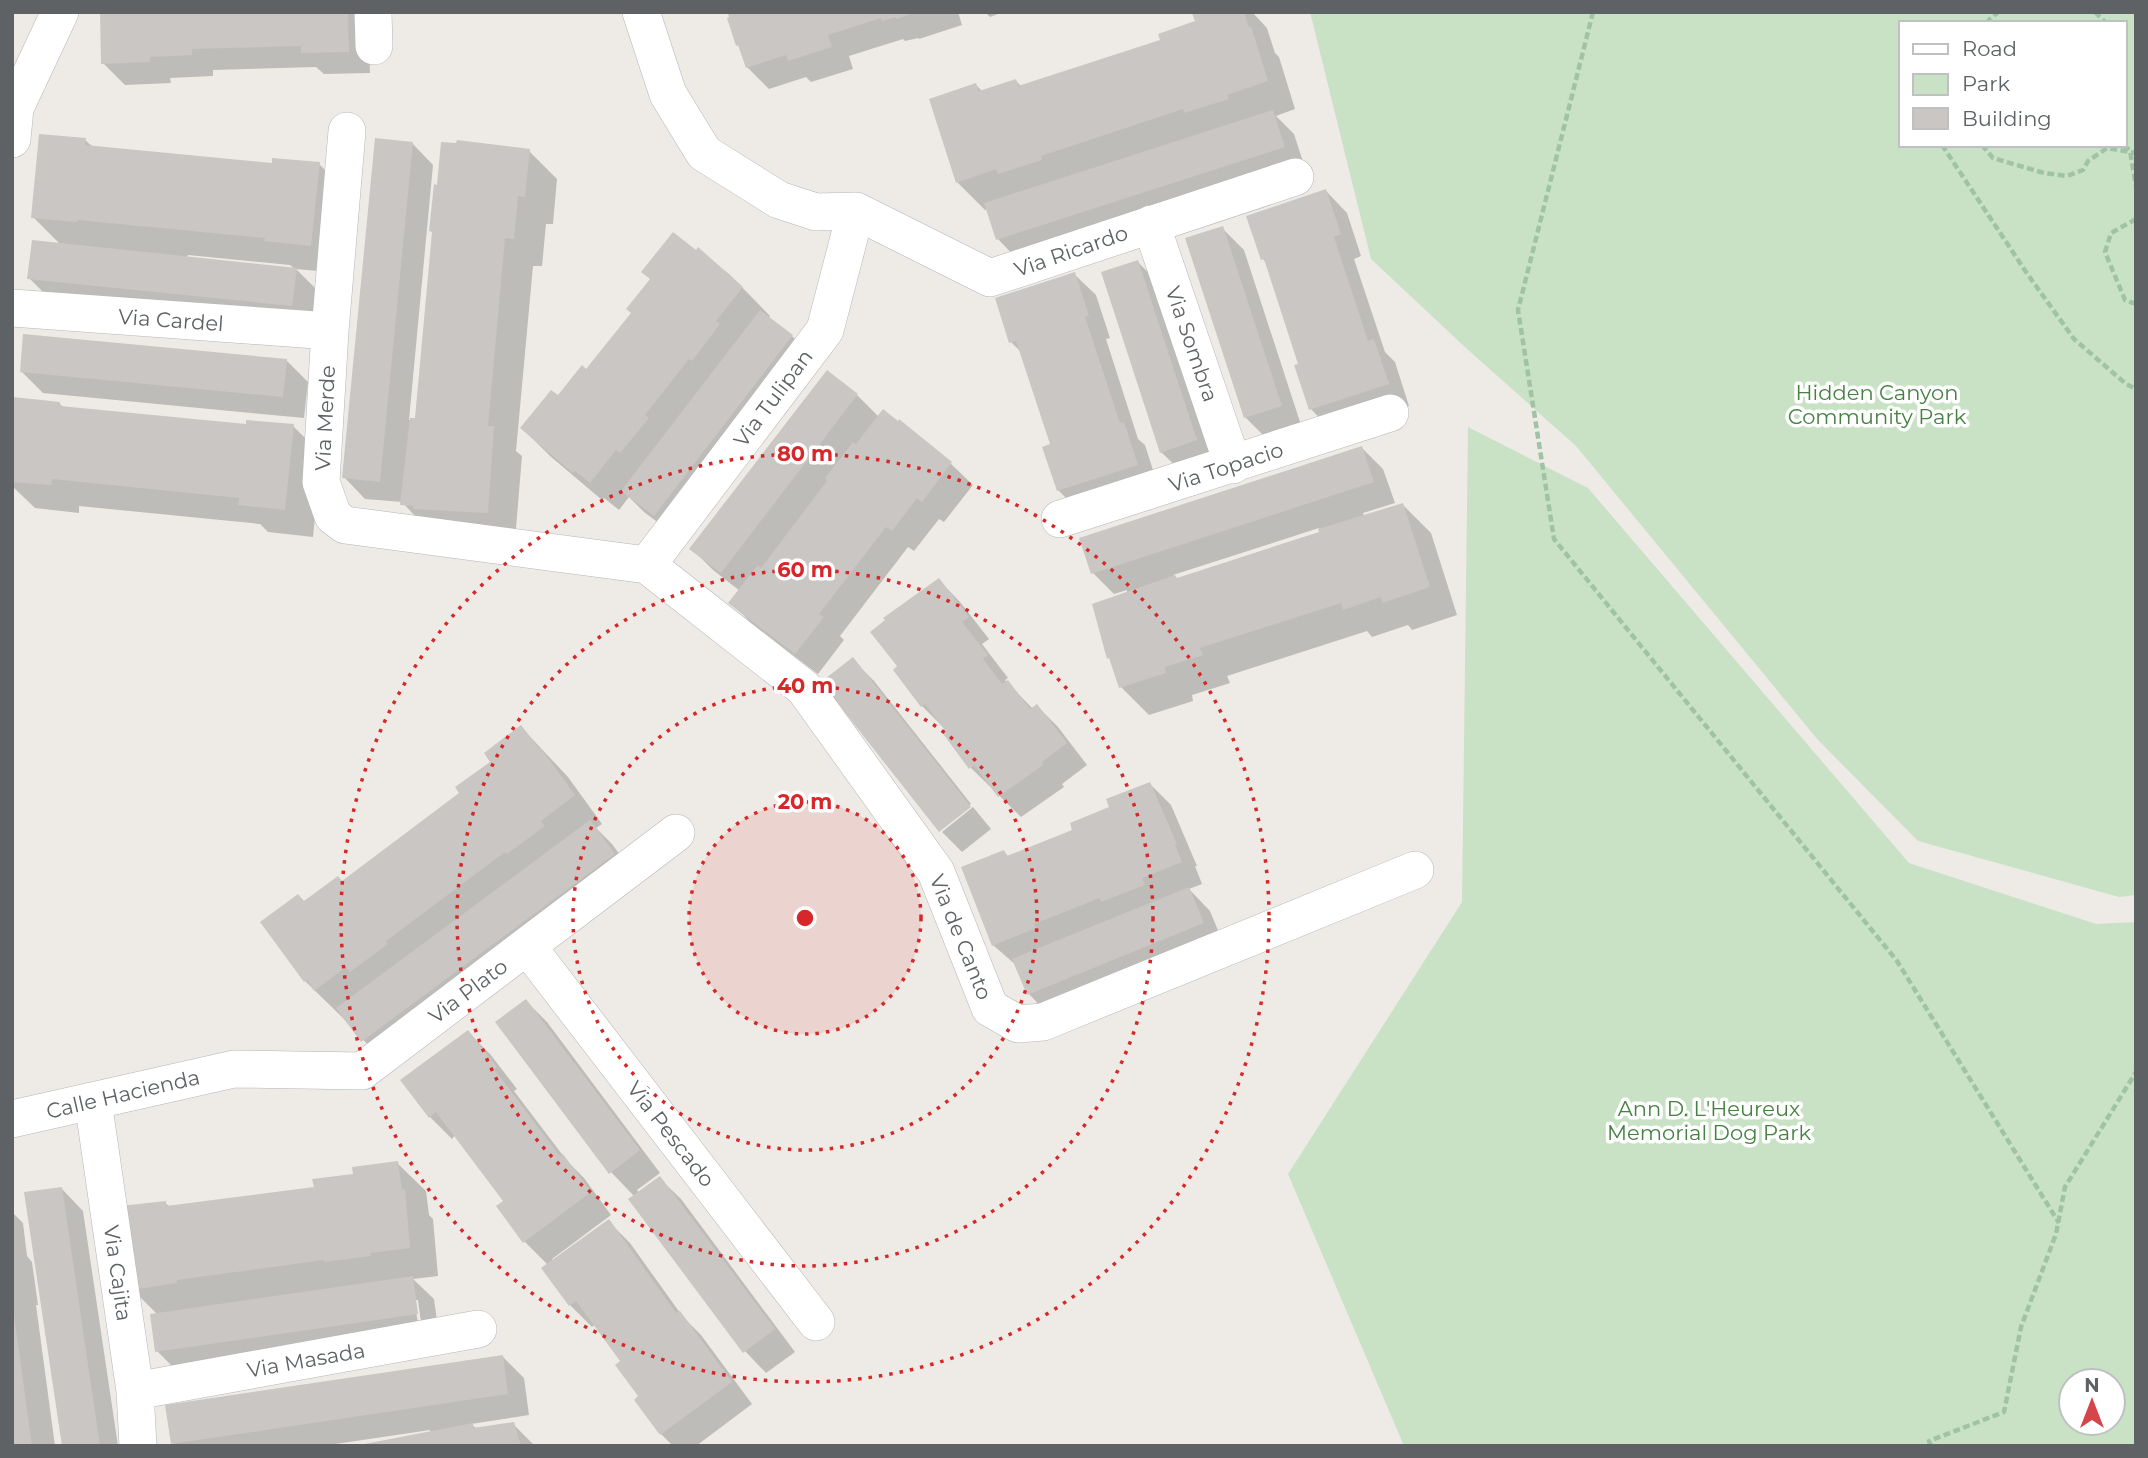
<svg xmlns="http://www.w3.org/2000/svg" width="2148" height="1458" font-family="Montserrat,sans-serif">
<rect width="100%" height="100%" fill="#eeebe6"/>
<path fill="#c9e2c6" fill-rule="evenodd" d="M1310,12H2136V895L2119,897L1918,841L1818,740L1576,446L1467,349L1371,259ZM1901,23H2125V145H1901Z
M1468,427L1588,488L1909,863L2096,924L2136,922V1446H1404L1288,1174L1462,902ZM2071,1381H2113V1423H2071Z"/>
<path fill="#0003" fill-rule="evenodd" d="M102,12H368L370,73L324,74L316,67L213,70V76L170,78L171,83L125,85L103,63Z
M728,12H958L962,25L919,39L918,38L905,41L903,39L849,56L853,69L811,82L806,77L769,89L747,67L741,48L737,45Z
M985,12H1003L990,17Z
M1200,12H1252L1267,28L1275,53L1279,57L1295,109L1276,116L1294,134L1305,168L1019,261L998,239L988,209L985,210L957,182L976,85L983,92L1016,81L1022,87L1162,41L1197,22Z
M85,140L93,147L274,165L319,164L347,192L339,273L296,269L318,291L314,327L51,300L29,278L61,245L33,217ZM188,255L290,265L295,269L187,258Z
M412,143L433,165L409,420H417L529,151L557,179L553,224H546L542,266H533L516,451L522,456L515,540L430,532L402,502L365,499L344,477Z
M1326,191L1347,213L1361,256L1354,259L1385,352L1395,362L1409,406L1332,431L1311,409L1300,365L1267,264L1263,259Z
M1222,228L1244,250L1302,428L1267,439L1246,418L1187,239Z
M698,250L729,274L770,316L768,318L792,336L814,358L676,536L644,512L629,497L619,510L604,498L602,500L550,456L522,428L587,371Z
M1138,262L1159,284L1218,462L1183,473L1161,452Z
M1074,274L1096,295L1110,338L1106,339L1138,439L1145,445L1158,486L1080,512L1058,490L1052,445L1021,352L1011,342Z
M286,360L308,382L304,418L43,393L21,371Z
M827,372L857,395L879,417L899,424L900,422L951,464L973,485L944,522L939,519L914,551L908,547L840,636L844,640L818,674L752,624L731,602L740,591L713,570L692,549Z
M15,399L59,403L64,408L247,426H293L321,454L313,537L268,532L260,524L79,506V513L35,508L12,486Z
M1362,448L1383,469L1395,503L1363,513L1364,516L1403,505L1431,533L1457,615L1412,630L1408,625L1372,637L1367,631L1227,676L1230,683L1192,695L1193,701L1149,715L1121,687L1127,590L1114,594L1093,573ZM1319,528L1321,534L1178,580L1173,575Z
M939,580L960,602L989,639L982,644L1008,678L1005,680L1033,709L1037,706L1058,727L1087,765L1062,784L1064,787L1021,817L971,768L946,730L922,706Z
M853,660L874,681L971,804L940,829Z
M521,727L568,777L602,824L596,828L612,844L635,876L384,1062L343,1018L305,981L262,922L342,882L462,794L493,762Z
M1150,784L1171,805L1197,866H1195L1202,884L1189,889L1210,911L1224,945L1050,1016L1029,994L1017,966L993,945L1004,852L1009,857L1074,831Z
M973,807L991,829L962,852L942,832Z
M526,1001L547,1022L660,1173L637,1190L639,1193L659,1178L681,1199L795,1352L766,1373L745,1351L634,1196L611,1172Z
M468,1032L490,1054L517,1089L514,1091L567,1161L584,1178L611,1215L552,1259L554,1261L609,1222L630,1243L683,1317L701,1335L752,1404L696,1446H673L661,1434L622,1361L595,1324L592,1327L570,1305L543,1269L548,1265L524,1241L505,1202L455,1135L452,1139L430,1117L403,1081Z
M397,1163L426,1191L429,1215L433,1219L438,1276L413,1279L434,1299L439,1335L179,1373L157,1351L158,1315L132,1289L165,1203L170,1207L316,1188ZM414,1300H418L421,1322L418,1323Z
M62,1189L83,1211L118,1446H63Z
M12,1212L23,1223L27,1256L32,1262L38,1305H36L55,1446H12Z
M502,1356L524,1378L529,1415L471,1424L477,1429L513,1424L535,1446H355L430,1435V1430L322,1446H175L173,1443Z"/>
<path fill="#cac6c3" d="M100,12H348L349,52L301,53V46L192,49V55L150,57V62L101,64Z
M728,12H914V13L896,19V17L882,21L881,18L828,35L832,47L788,61L786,55L746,68L738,45L736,46L727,18L729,17Z
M1194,12H1244L1249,27L1251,26L1268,81L1227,95L1229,99L1184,113L1183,109L1041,156L1042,160L998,174L996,169L956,183L929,99L976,83L979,91L1016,79L1018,86L1160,40L1158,34L1195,21L1192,13Z
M1273,110L1285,147L996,240L984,203Z
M39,134L86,138L85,145L272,163V158L320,162L311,246L264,241L265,238L78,220L77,222L31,218Z
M375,138L413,142L380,482L342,478Z
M457,140L530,149L525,197L518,196L514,239L505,238L488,426H494L488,513L413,509L414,506L400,505L410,418H415L432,232L429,231L434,184L437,185L441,142L456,143Z
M1326,189L1341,234L1334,237L1368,341L1374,339L1389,384L1309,410L1294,365L1298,364L1264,259L1261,260L1246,216Z
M1223,226L1282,406L1244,418L1185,238Z
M673,232L696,250L698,247L743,287L716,321L720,324L692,361L689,359L645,415L649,418L620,453L616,450L590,483L575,471L573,473L520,428L551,390L558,395L582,365L586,369L631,313L626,309L650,279L641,272Z
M32,240L297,268L292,306L27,279Z
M1138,260L1197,440L1160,453L1101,272Z
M1075,272L1089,316L1085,317L1120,423L1124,422L1138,465L1057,491L1042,447L1050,444L1016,341L1009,343L995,298Z
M760,310L793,335L654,516L621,491Z
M23,334L287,359L283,397L20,372Z
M827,370L858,394L721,573L689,549Z
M13,397L60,402V406L246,424V420L294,424L285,510L238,505L239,498L52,479L51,485L12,482Z
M883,409L898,421L899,419L952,462L922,502L917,498L892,531L886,527L819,614L824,617L795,654L728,603L758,565L761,568L827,481L825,478L853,442L856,444Z
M1362,446L1374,482L1091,574L1079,538Z
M1403,503L1430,587L1382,603L1381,597L1343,610L1341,603L1200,648L1203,655L1165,667L1166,673L1119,688L1109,658L1107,659L1092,604L1175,575L1177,578L1319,532L1318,529Z
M939,578L969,617L962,622L988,655L983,659L1002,684L1008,680L1030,709L1037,704L1067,743L1042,762L1043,765L998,797L974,765L969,769L941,731L944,729L925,704L921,707L893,670L897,666L870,632L885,620L883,618Z
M853,657L971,807L939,832L821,682Z
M521,725L539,748L540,747L575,795L541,821L545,826L507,854L505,852L386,941L388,944L350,972L346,967L314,991L307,980L304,982L260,922L298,894L304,901L338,876L342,881L459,793L455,787L490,762L484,753Z
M1150,782L1177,844L1175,845L1182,862L1142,878L1145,885L1101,902L1100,898L1034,924L1036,928L992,946L961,867L1004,850L1007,856L1072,830L1070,823L1109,807L1106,799Z
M590,820L615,854L361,1042L336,1008Z
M1189,887L1204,923L1027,995L1012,959Z
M526,999L640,1150L609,1174L495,1022Z
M468,1030L497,1067L494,1069L560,1156L563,1154L591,1192L523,1243L496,1206L503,1201L436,1112L429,1118L400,1080Z
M398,1161L402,1190L405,1189L410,1248L370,1253L371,1256L325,1262L324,1260L177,1280V1283L131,1290L120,1206L166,1201V1206L314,1187L312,1179L353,1174L352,1167Z
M660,1176L775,1329L743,1353L628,1199Z
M62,1187L100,1446H62L24,1192Z
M609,1219L676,1313L680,1311L732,1382L660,1435L634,1400L638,1396L615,1365L620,1361L576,1301L569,1306L541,1268Z
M413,1276L418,1314L155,1352L150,1314Z
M12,1315H14L32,1446H12Z
M503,1355L508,1394L171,1444L165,1405Z
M514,1422L521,1446H354L473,1423V1428Z"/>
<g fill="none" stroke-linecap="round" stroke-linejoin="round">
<defs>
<path id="minor" d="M373,12L374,46
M641,12L668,94L704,153L779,200L816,212L856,211L990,278L1295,177
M347,131L330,331L321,482L333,516L345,525L647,565
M12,139L15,108L60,12
M1151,224L1233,465
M12,308L330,331
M1060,519L1390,413
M647,565L804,688L936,872L990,1008L1018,1024L1043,1022L1415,870
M647,565L825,330L856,211
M527,946L816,1322
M93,1101L135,1391L138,1446
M12,1119L234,1069L362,1071L676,833
M135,1391L478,1329"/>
</defs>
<use href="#minor" stroke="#b3b6b9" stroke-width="38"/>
<path stroke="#a0c3a6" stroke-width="4.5" stroke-dasharray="7 3.5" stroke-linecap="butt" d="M1593,12L1518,310L1554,539L1897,961L2059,1223
M2095,12L2106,23
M1986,23L1998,12
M2125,87V105
M1942,145L2026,272L2074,339L2126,384L2136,389
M1982,145L1993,158L2044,173L2067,176L2083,170L2088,161L2107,148L2136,153
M2124,145L2130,151L2136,186
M2136,219L2111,233L2105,252L2125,300L2136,304
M1931,1446L1929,1441L2004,1412L2021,1327L2056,1234L2065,1187L2136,1072"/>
<use href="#minor" stroke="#fff" stroke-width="37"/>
</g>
<circle cx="805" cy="918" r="116" fill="#d62828" fill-opacity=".12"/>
<g fill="none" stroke="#d62828" stroke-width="3.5" stroke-dasharray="3.5 7">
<circle cx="805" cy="918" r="116"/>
<circle cx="805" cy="918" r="232"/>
<circle cx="805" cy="918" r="348"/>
<circle cx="805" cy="918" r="464"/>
</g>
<g text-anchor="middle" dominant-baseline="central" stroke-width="7" stroke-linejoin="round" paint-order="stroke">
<g font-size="21" fill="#5e6265" stroke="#fff">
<text transform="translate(1071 251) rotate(-19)">Via Ricardo</text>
<text transform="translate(171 320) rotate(4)">Via Cardel</text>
<text transform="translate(1192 344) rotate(71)">Via Sombra</text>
<text transform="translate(773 398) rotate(-53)">Via Tulipan</text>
<text transform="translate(325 418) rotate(-87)">Via Merde</text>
<text transform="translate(1226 467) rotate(-18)">Via Topacio</text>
<text transform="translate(961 937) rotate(68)">Via de Canto</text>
<text transform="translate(468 991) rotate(-37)">Via Plato</text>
<text transform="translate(123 1094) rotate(-13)">Calle Hacienda</text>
<text transform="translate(671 1134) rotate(52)">Via Pescado</text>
<text transform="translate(118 1273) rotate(82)">Via Cajita</text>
<text transform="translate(306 1360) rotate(-10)">Via Masada</text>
</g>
<g font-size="21" fill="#458140" stroke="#fff">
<text x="1877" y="392">Hidden Canyon<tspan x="1877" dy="24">Community Park</tspan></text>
<text x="1709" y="1108">Ann D. L'Heureux<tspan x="1709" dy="24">Memorial Dog Park</tspan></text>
</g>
</g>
<circle cx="805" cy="918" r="10" fill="#d62828" stroke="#fff" stroke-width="3.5"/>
<g font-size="21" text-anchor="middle" font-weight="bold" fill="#d62828" stroke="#fff" stroke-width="7" stroke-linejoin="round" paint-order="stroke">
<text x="805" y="461">80 m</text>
<text x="805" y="577">60 m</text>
<text x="805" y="693">40 m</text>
<text x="805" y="809">20 m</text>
</g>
<rect width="2148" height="1458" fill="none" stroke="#5e6265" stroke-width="28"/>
<rect x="1899" y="21" width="228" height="126" fill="#ffffff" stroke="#bfc0c1" stroke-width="2"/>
<rect x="1913" y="44" width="35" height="10" fill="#ffffff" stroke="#bfc0c1" stroke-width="2"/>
<text x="1962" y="56" font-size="21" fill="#5e6265">Road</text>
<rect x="1913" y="74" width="35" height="21" fill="#c9e2c6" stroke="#bfc0c1" stroke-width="2"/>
<text x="1962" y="91" font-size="21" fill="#5e6265">Park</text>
<rect x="1913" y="108" width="35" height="21" fill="#cac6c3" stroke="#bfc0c1" stroke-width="2"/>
<text x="1962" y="126" font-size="21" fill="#5e6265">Building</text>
<g transform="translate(2092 1402)"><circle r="33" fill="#ffffff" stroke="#bfc0c1" stroke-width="2"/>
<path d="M0-5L12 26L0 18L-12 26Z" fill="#d4464c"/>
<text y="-10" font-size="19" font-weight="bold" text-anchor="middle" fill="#5e6265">N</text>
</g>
</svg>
